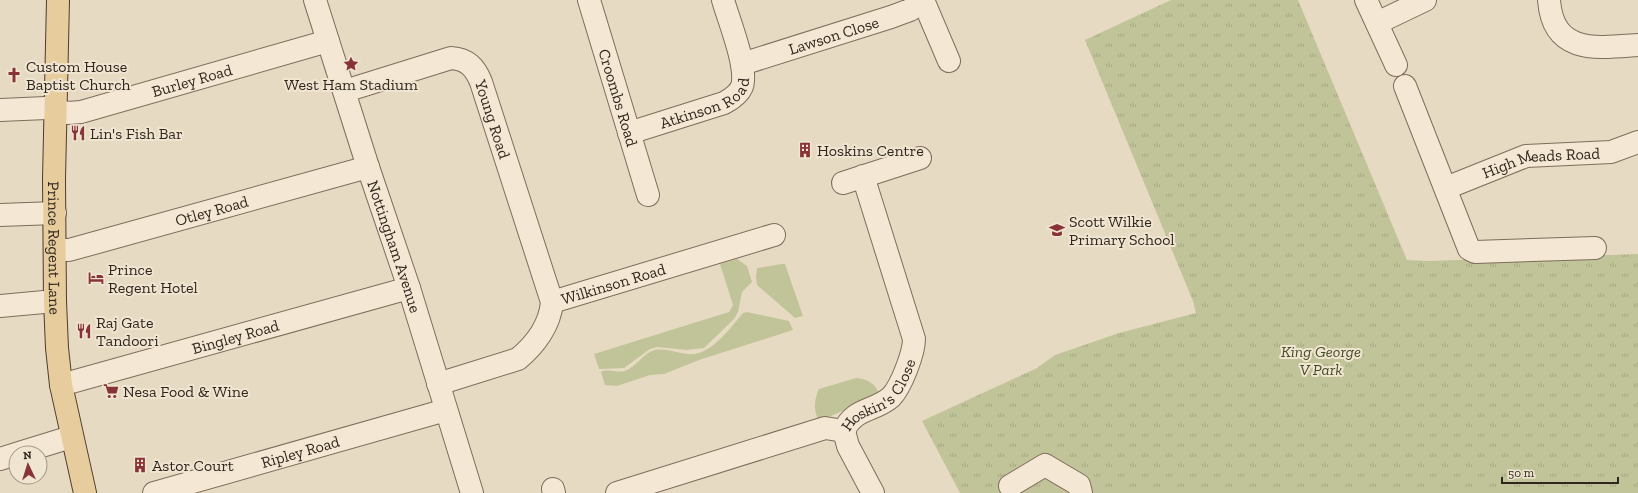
<svg xmlns="http://www.w3.org/2000/svg" width="1638" height="493" font-family="'Zilla Slab',serif">
<defs>
<pattern id="park-tufts" width="24" height="20" patternUnits="userSpaceOnUse"><rect width="24" height="20" fill="#c1c498"/><path d="M3 7l-1-3M5 7V3M7 7l1-3M15 17l-1-3M17 17v-4M19 17l1-3" fill="none" stroke="#a6a883"/></pattern>
</defs>
<rect width="100%" height="100%" fill="#e7dac2"/>
<path fill="#c1c498" d="M737,259L747,266L752,282L742,292L738,312L734,319L704,348L687,350L657,347L650,349L624,368L599,369L594,354L729,312L733,305L732,302L720,264Z
M782,264H785L803,316L795,318L757,285L756,277L757,268Z
M747,312L789,321L793,330L699,360L664,374L650,375L617,386L605,385L601,372C607,368 617,373 625,371C636,367 643,353 655,350C666,348 677,353 688,354C710,357 730,328 743,313Z
M856,378C868,379 874,383 879,393L871,399L819,421C813,410 814,400 819,389Z"/>
<path fill="url(#park-tufts)" d="M1171,0H1298L1407,260L1428,261L1638,254V493H960L922,421L1037,368L1055,355L1119,333L1196,313L1193,301L1085,40Z"/>
<g fill="none" stroke-linecap="round" stroke-linejoin="round">
<defs>
<g id="minor">
<path id="s1" d="M315,0L368,167L409,288L472,493"/>
<path id="s2" d="M589,0L648,195"/>
<path d="M923,0L949,61"/>
<path d="M1366,0L1396,65"/>
<path d="M1549,0C1553,55 1597,48 1638,45"/>
<path d="M1377,23L1425,0"/>
<path id="s3" d="M742,64L891,17L910,10L924,0"/>
<path d="M1405,86L1469,249L1475,252L1595,248"/>
<path id="s4" d="M345,91L451,58C467,59 475,67 481,82L552,302C550,325 535,345 518,359L438,384"/>
<path id="s5" d="M0,110L46,108L68,113L81,112L328,41"/>
<path id="s6" d="M629,133L724,103C732,99 743,91 743,81C745,60 729,21 723,0"/>
<path d="M843,183L920,158"/>
<path id="s7" d="M1446,188L1526,156L1611,152L1638,142"/>
<path d="M0,215L55,213"/>
<path id="s8" d="M55,250H69L368,167"/>
<path id="s9" d="M552,302L774,235"/>
<path d="M0,306L55,301"/>
<path id="s10" d="M61,385L409,288"/>
<path id="s11" d="M844,431C853,408 876,411 891,397C901,387 914,353 914,339L863,176"/>
<path d="M844,431L848,446L873,493"/>
<path d="M19,453L71,437"/>
<path d="M0,459L16,454"/>
<path d="M1010,486L1045,465L1079,485L1081,493"/>
<path d="M553,489L554,493"/>
<path id="s12" d="M154,493L446,410"/>
<path d="M617,493L825,428L844,431"/>
</g>
<g id="major">
<path id="s13" d="M58,0L54,179L55,301L57,348L61,385L85,493"/>
</g>
</defs>
<use href="#minor" stroke="#7f6c5c" stroke-width="24"/>
<use href="#major" stroke="#4d3c2f" stroke-width="24"/>
<use href="#minor" stroke="#f4e8d4" stroke-width="22"/>
<use href="#major" stroke="#e7cc9e" stroke-width="22"/>
</g>
<defs>
<symbol id="sight-bare" viewBox="-9 -9 18 18"><path d="M0-6L1.8-2.2L6-1.7L2.9 1.2L3.7 5.4L0 3.3L-3.7 5.4L-2.9 1.2L-6-1.7L-1.8-2.2Z" fill="#873338" stroke="#f0e5d1" stroke-width="2.5" paint-order="stroke"/></symbol>
<symbol id="church-bare" viewBox="-9 -9 18 18"><path d="M-1.2-6h2.4v3.5h3.3v2.4h-3.3V6h-2.4V-.1h-3.3v-2.4h3.3Z" fill="#873338" stroke="#f0e5d1" stroke-width="2.5" paint-order="stroke"/></symbol>
<symbol id="restaurant-bare" viewBox="-9 -9 18 18"><path d="M-5-6h1v4h1v-4h1v4h1v-4h1v5L-1.5 .5V6h-2V.5L-5-1ZM5-6V6H3V1.5H1.5Q1.5-4 5-6Z" fill="#873338" stroke="#f0e5d1" stroke-width="2.5" paint-order="stroke"/></symbol>
<symbol id="building-bare" viewBox="-9 -9 18 18"><path d="M-4-6H4V6H1V3H-1V6H-4ZM-2.5-4.3h1.7v1.8h-1.7ZM.8-4.3h1.7v1.8H.8ZM-2.5-1h1.7V.8h-1.7ZM.8-1h1.7V.8H.8Z" fill="#873338" stroke="#f0e5d1" stroke-width="2.5" paint-order="stroke"/></symbol>
<symbol id="school-bare" viewBox="-9 -9 18 18"><path d="M0-5L7-2L0 1L-7-2ZM-4 1L0 2.5L4 1V4Q0 6-4 4Z" fill="#873338" stroke="#f0e5d1" stroke-width="2.5" paint-order="stroke"/></symbol>
<symbol id="hotel-bare" viewBox="-9 -9 18 18"><path d="M-6-4.5h1.5V1H6V5H4.5V3h-9V5H-6ZM-4 0a1.8 1.8 0 1 1 3.6 0ZM.5 0V-2.5h3Q6-2.5 6 0Z" fill="#873338" stroke="#f0e5d1" stroke-width="2.5" paint-order="stroke"/></symbol>
<symbol id="supermarket-bare" viewBox="-9 -9 18 18"><path d="M-6-5.5h2.5l.6 2H6L4.5 2H-2.5L-4.4-4H-6ZM-1.5 3.2a1.3 1.3 0 1 0 .1 0ZM3 3.2a1.3 1.3 0 1 0 .1 0Z" fill="#873338" stroke="#f0e5d1" stroke-width="2.5" paint-order="stroke"/></symbol>
</defs>
<g fill-rule="evenodd">
<use href="#sight-bare" x="340" y="53" width="22" height="22"/>
<use href="#church-bare" x="3" y="64" width="22" height="22"/>
<use href="#restaurant-bare" x="67" y="122" width="22" height="22"/>
<use href="#building-bare" x="794" y="139" width="22" height="22"/>
<use href="#school-bare" x="1046" y="219" width="22" height="22"/>
<use href="#hotel-bare" x="85" y="267" width="22" height="22"/>
<use href="#restaurant-bare" x="73" y="320" width="22" height="22"/>
<use href="#supermarket-bare" x="100" y="380" width="22" height="22"/>
<use href="#building-bare" x="129" y="454" width="22" height="22"/>
</g>
<g text-anchor="middle" dominant-baseline="central" stroke-width="4" stroke-linejoin="round" paint-order="stroke">
<g font-size="16" fill="#31261e" stroke="#f0e5d1">
<text stroke="none"><textPath href="#s3" startOffset="96">Lawson Close</textPath></text>
<text stroke="none"><textPath href="#s5" startOffset="197">Burley Road</textPath></text>
<text stroke="none"><textPath href="#s2" startOffset="102">Croombs Road</textPath></text>
<text stroke="none"><textPath href="#s6" startOffset="83">Atkinson Road</textPath></text>
<text stroke="none"><textPath href="#s4" startOffset="191">Young Road</textPath></text>
<text stroke="none"><textPath href="#s7" startOffset="100">High Meads Road</textPath></text>
<text stroke="none"><textPath href="#s8" startOffset="162">Otley Road</textPath></text>
<text stroke="none"><textPath href="#s1" startOffset="259">Nottingham Avenue</textPath></text>
<text stroke="none"><textPath href="#s13" startOffset="248">Prince Regent Lane</textPath></text>
<text stroke="none"><textPath href="#s9" startOffset="64">Wilkinson Road</textPath></text>
<text stroke="none"><textPath href="#s10" startOffset="181">Bingley Road</textPath></text>
<text stroke="none"><textPath href="#s11" startOffset="52">Hoskin's Close</textPath></text>
<text stroke="none"><textPath href="#s12" startOffset="152">Ripley Road</textPath></text>
</g>
<g font-size="16" fill="#31261e" stroke="#f0e5d1" text-anchor="start">
<text x="26" y="66">Custom House<tspan x="26" dy="18">Baptist Church</tspan></text>
<text x="351" y="84" text-anchor="middle">West Ham Stadium</text>
<text x="90" y="133">Lin's Fish Bar</text>
<text x="817" y="150">Hoskins Centre</text>
<text x="1069" y="221">Scott Wilkie<tspan x="1069" dy="18">Primary School</tspan></text>
<text x="108" y="269">Prince<tspan x="108" dy="18">Regent Hotel</tspan></text>
<text x="96" y="322">Raj Gate<tspan x="96" dy="18">Tandoori</tspan></text>
<text x="123" y="391">Nesa Food &amp; Wine</text>
<text x="152" y="465">Astor Court</text>
</g>
<g font-size="16" font-style="italic" fill="#444b27" stroke="#f0e5d1">
<text x="1321" y="351">King George<tspan x="1321" dy="18">V Park</tspan></text>
</g>
</g>
<g transform="translate(28 465) rotate(356)"><circle r="19" fill="#f0e5d1" stroke="#a49989"/>
<path d="M0-3L7 15L0 10L-7 15Z" fill="#873338"/>
<text y="-6" font-size="11" font-weight="bold" text-anchor="middle" fill="#31261e">N</text>
</g>
<path d="M1502 477v6h116v-6" fill="none" stroke="#31261e" stroke-width="2"/>
<text x="1508" y="477" font-size="12" fill="#31261e" stroke="#f0e5d1" stroke-width="3" paint-order="stroke">50 m</text>
</svg>
